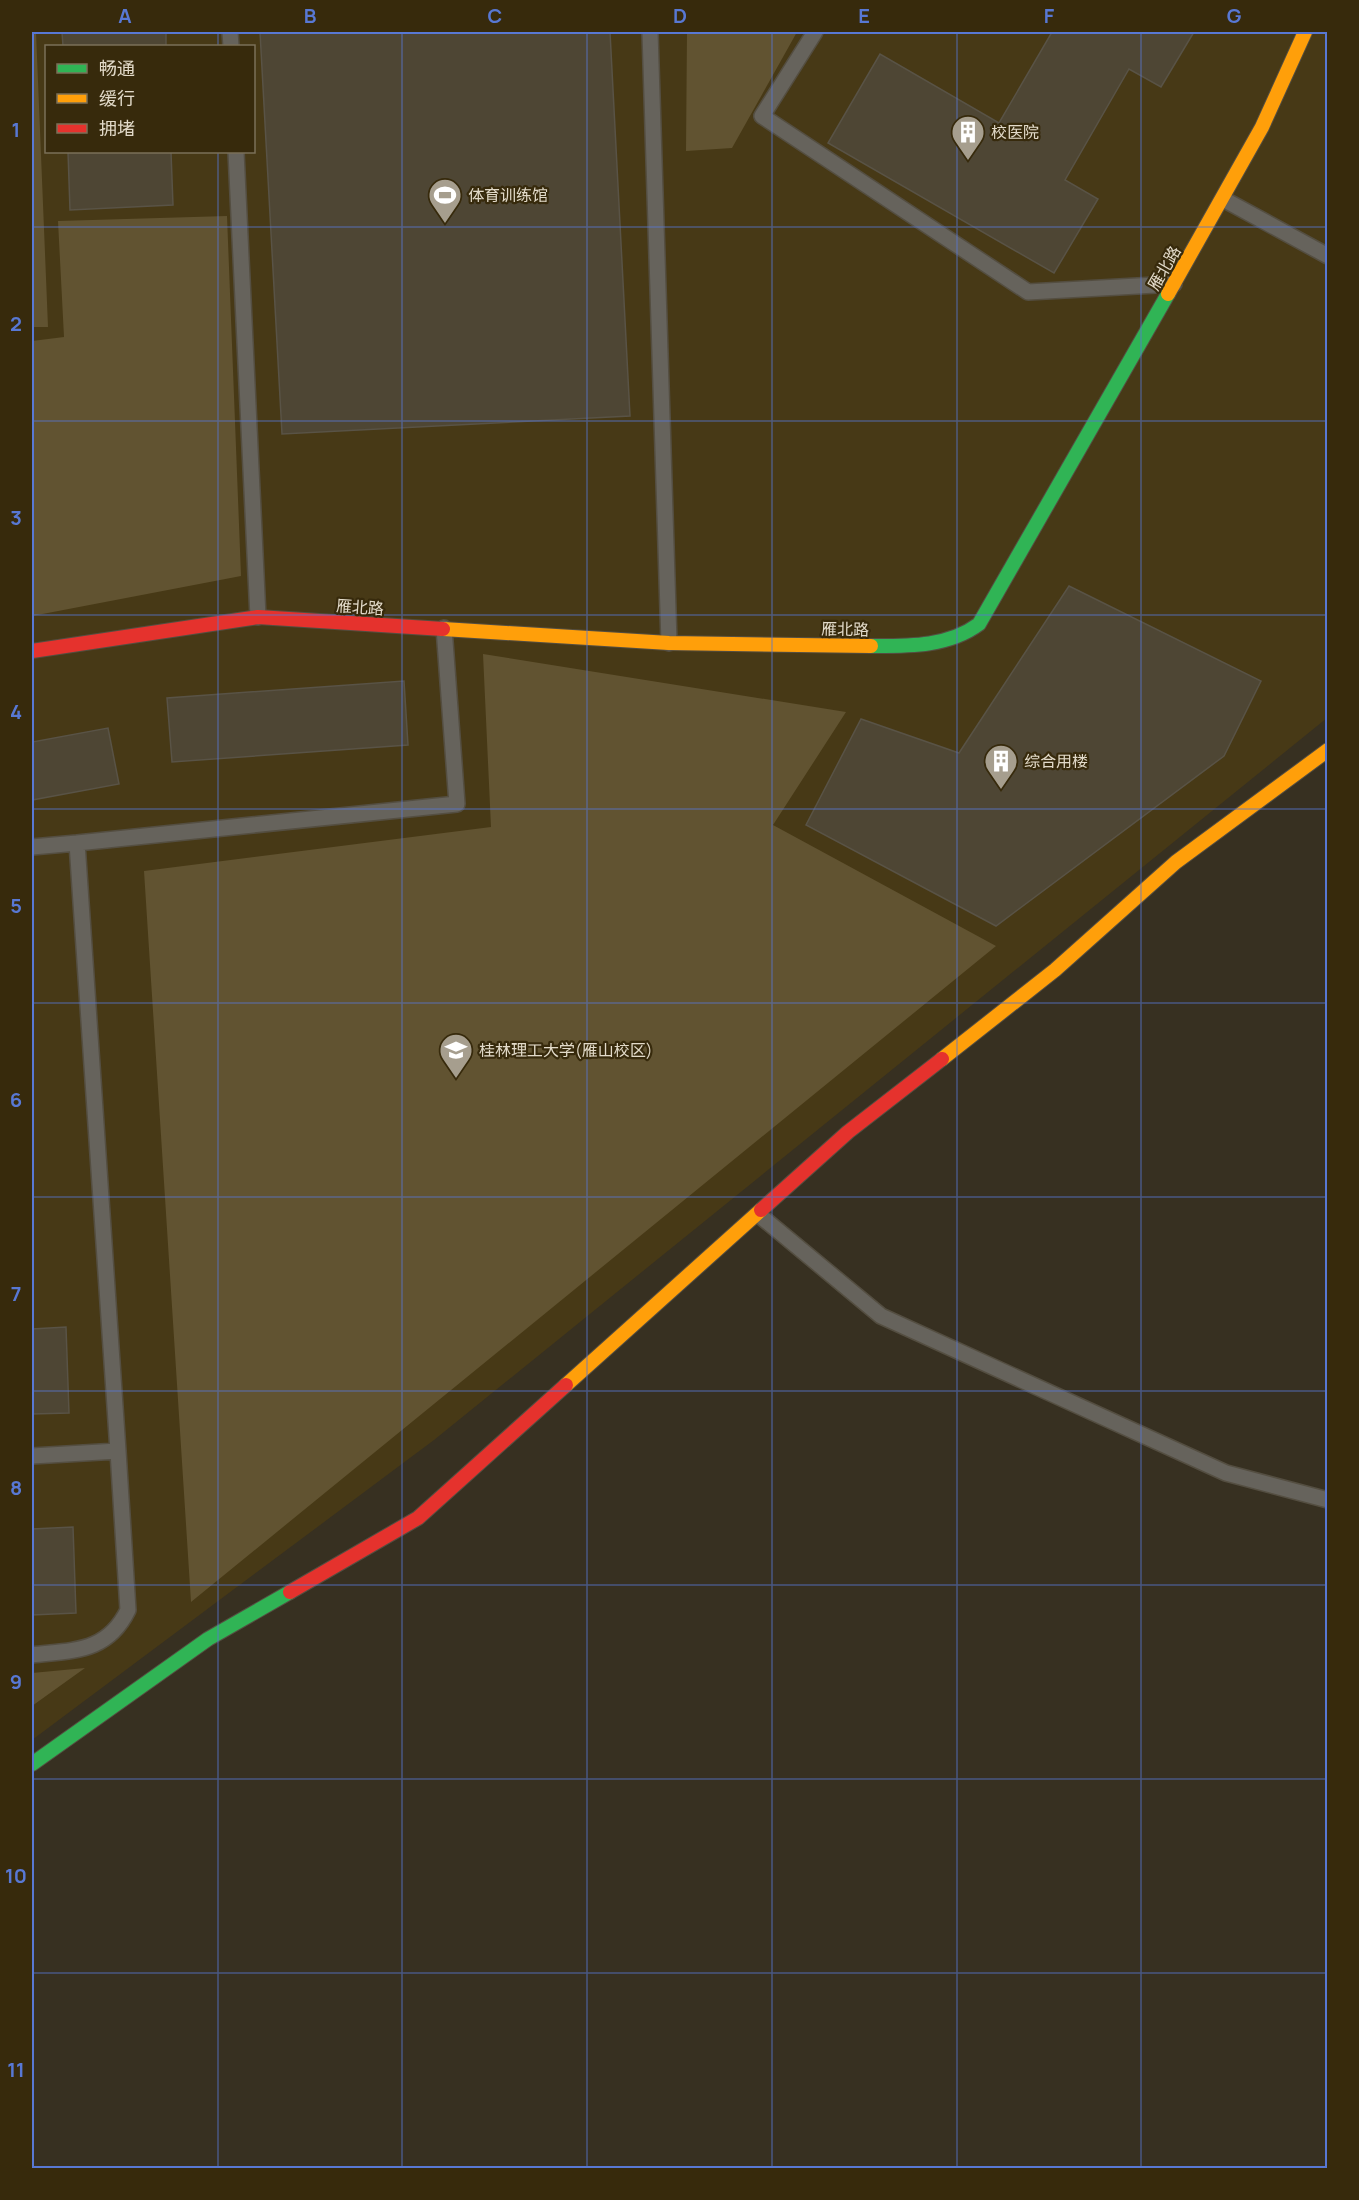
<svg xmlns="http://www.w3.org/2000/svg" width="1359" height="2200" font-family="Manrope,'Noto Sans SC',sans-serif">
<rect width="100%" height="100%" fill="#373021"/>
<path fill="#473916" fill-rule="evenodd" d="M32,32H1327V718L434,1440L32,1740ZM46,46H254V152H46Z"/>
<path fill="#615331" d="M32,32H36L48,327H32Z
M687,32H797L732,148L686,151Z
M227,216L241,576L32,616V341L64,337L58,221Z
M483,654L846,712L773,825L996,946L191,1602L144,871L491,827Z
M85,1668L32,1706V1673Z"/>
<path fill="#4e4634" stroke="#595346" stroke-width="1.5" d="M62,32H166V46H63Z
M260,32H610L630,416L282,434Z
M1052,32H1194L1161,87L1129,69L1065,180L1098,199L1054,273L828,143L880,54L999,123Z
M68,152H171L173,205L70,210Z
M1069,586L1261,681L1224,756L996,926L806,825L861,719L959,753Z
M404,681L408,745L172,762L167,698Z
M108,728L119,784L32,800V742Z
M66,1327L69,1413L32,1414V1329Z
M73,1527L76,1613L32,1615V1529Z"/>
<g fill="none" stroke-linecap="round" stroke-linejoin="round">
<defs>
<path id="lane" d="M230,32L231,46
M650,32L669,643
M815,32L762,116L1028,292L1174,284
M236,152L258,617
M1223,199L1328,256
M32,847L77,843
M758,1214L881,1316L1226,1473L1328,1500
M32,1456L118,1451L77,843L457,804L444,628
M32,1655C73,1650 107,1653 128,1610L118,1451"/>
<path id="fast" d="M871,646C908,646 948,647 979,624L1168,294
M32,1764L208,1639L290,1592"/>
<path id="slow" d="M1168,294L1262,127L1305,32
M443,629L669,643L871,646
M942,1059L1055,970L1176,862L1328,750
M566,1385L761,1210"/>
<path id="jam" d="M32,651L258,617L443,629
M761,1210L848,1132L942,1059
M290,1592L418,1518L566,1385"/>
</defs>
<use href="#lane" stroke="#544e41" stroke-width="18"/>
<use href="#fast" stroke="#544e41" stroke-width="16"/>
<use href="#slow" stroke="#544e41" stroke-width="16"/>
<use href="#jam" stroke="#544e41" stroke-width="16"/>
<use href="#lane" stroke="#66635c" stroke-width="15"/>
<use href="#fast" stroke="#30b455" stroke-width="14"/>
<use href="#slow" stroke="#ff9f0a" stroke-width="14"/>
<use href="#jam" stroke="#e5322d" stroke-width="14"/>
</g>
<path fill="none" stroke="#5878d4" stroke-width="1.5" stroke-opacity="0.55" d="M218,32V46M402,32V2168M587,32V2168M772,32V2168M957,32V2168M1141,32V2168M218,152V2168M32,227H1328M32,421H1328M32,615H1328M32,809H1328M32,1003H1328M32,1197H1328M32,1391H1328M32,1585H1328M32,1779H1328M32,1973H1328"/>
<defs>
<symbol id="building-pin" viewBox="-11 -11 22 30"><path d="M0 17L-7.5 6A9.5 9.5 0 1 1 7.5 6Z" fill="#a69e8e" stroke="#372a0c"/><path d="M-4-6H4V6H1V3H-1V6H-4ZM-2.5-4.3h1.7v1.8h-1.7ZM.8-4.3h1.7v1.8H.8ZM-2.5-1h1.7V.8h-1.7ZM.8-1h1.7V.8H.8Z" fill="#fff"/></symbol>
<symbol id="stadium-pin" viewBox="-11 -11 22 30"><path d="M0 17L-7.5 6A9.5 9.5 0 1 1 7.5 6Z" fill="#a69e8e" stroke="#372a0c"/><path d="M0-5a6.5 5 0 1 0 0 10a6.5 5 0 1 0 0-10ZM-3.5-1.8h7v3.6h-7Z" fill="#fff"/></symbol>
<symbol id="university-pin" viewBox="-11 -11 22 30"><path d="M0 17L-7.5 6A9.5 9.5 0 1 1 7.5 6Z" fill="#a69e8e" stroke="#372a0c"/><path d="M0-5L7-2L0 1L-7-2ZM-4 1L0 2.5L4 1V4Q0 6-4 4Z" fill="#fff"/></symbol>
</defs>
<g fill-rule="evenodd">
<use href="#building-pin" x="949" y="113" width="38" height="52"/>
<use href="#stadium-pin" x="426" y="176" width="38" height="52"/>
<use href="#building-pin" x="982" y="742" width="38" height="52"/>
<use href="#university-pin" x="437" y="1031" width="38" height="52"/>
</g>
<g text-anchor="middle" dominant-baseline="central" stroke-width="4.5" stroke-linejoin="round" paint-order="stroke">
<g font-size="16" fill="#e2dac9" stroke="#372a0c" text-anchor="start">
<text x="991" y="132">校医院</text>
<text x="468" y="195">体育训练馆</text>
<text x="1024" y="761">综合用楼</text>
<text x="479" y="1050">桂林理工大学(雁山校区)</text>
</g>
<g font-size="16" fill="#e2dac9" stroke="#372a0c">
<text transform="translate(1164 268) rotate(-60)">雁北路</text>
<text transform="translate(360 607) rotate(4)">雁北路</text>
<text transform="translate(845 629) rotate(1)">雁北路</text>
</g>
</g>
<rect width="1359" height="2200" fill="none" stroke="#372a0c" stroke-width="66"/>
<rect x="45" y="45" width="210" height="108" fill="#372a0c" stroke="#7b7058" stroke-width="1.5"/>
<rect x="57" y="64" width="30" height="9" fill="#30b455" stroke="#7b7058" stroke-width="1.5"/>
<text x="99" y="75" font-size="18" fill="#e2dac9">畅通</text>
<rect x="57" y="94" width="30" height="9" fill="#ff9f0a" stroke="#7b7058" stroke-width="1.5"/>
<text x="99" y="105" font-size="18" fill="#e2dac9">缓行</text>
<rect x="57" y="124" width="30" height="9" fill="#e5322d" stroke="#7b7058" stroke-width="1.5"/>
<text x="99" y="135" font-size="18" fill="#e2dac9">拥堵</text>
<rect x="33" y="33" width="1293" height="2134" fill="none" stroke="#5878d4" stroke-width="2"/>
<g font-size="20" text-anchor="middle" font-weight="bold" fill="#5878d4">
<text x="125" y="23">A</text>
<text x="310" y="23">B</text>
<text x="495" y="23">C</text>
<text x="680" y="23">D</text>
<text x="864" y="23">E</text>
<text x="1049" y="23">F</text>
<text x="1234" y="23">G</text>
<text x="16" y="137">1</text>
<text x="16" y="331">2</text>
<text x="16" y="525">3</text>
<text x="16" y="719">4</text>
<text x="16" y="913">5</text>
<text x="16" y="1107">6</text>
<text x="16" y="1301">7</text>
<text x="16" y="1495">8</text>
<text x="16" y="1689">9</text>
<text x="16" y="1883">10</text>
<text x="16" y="2077">11</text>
</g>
</svg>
